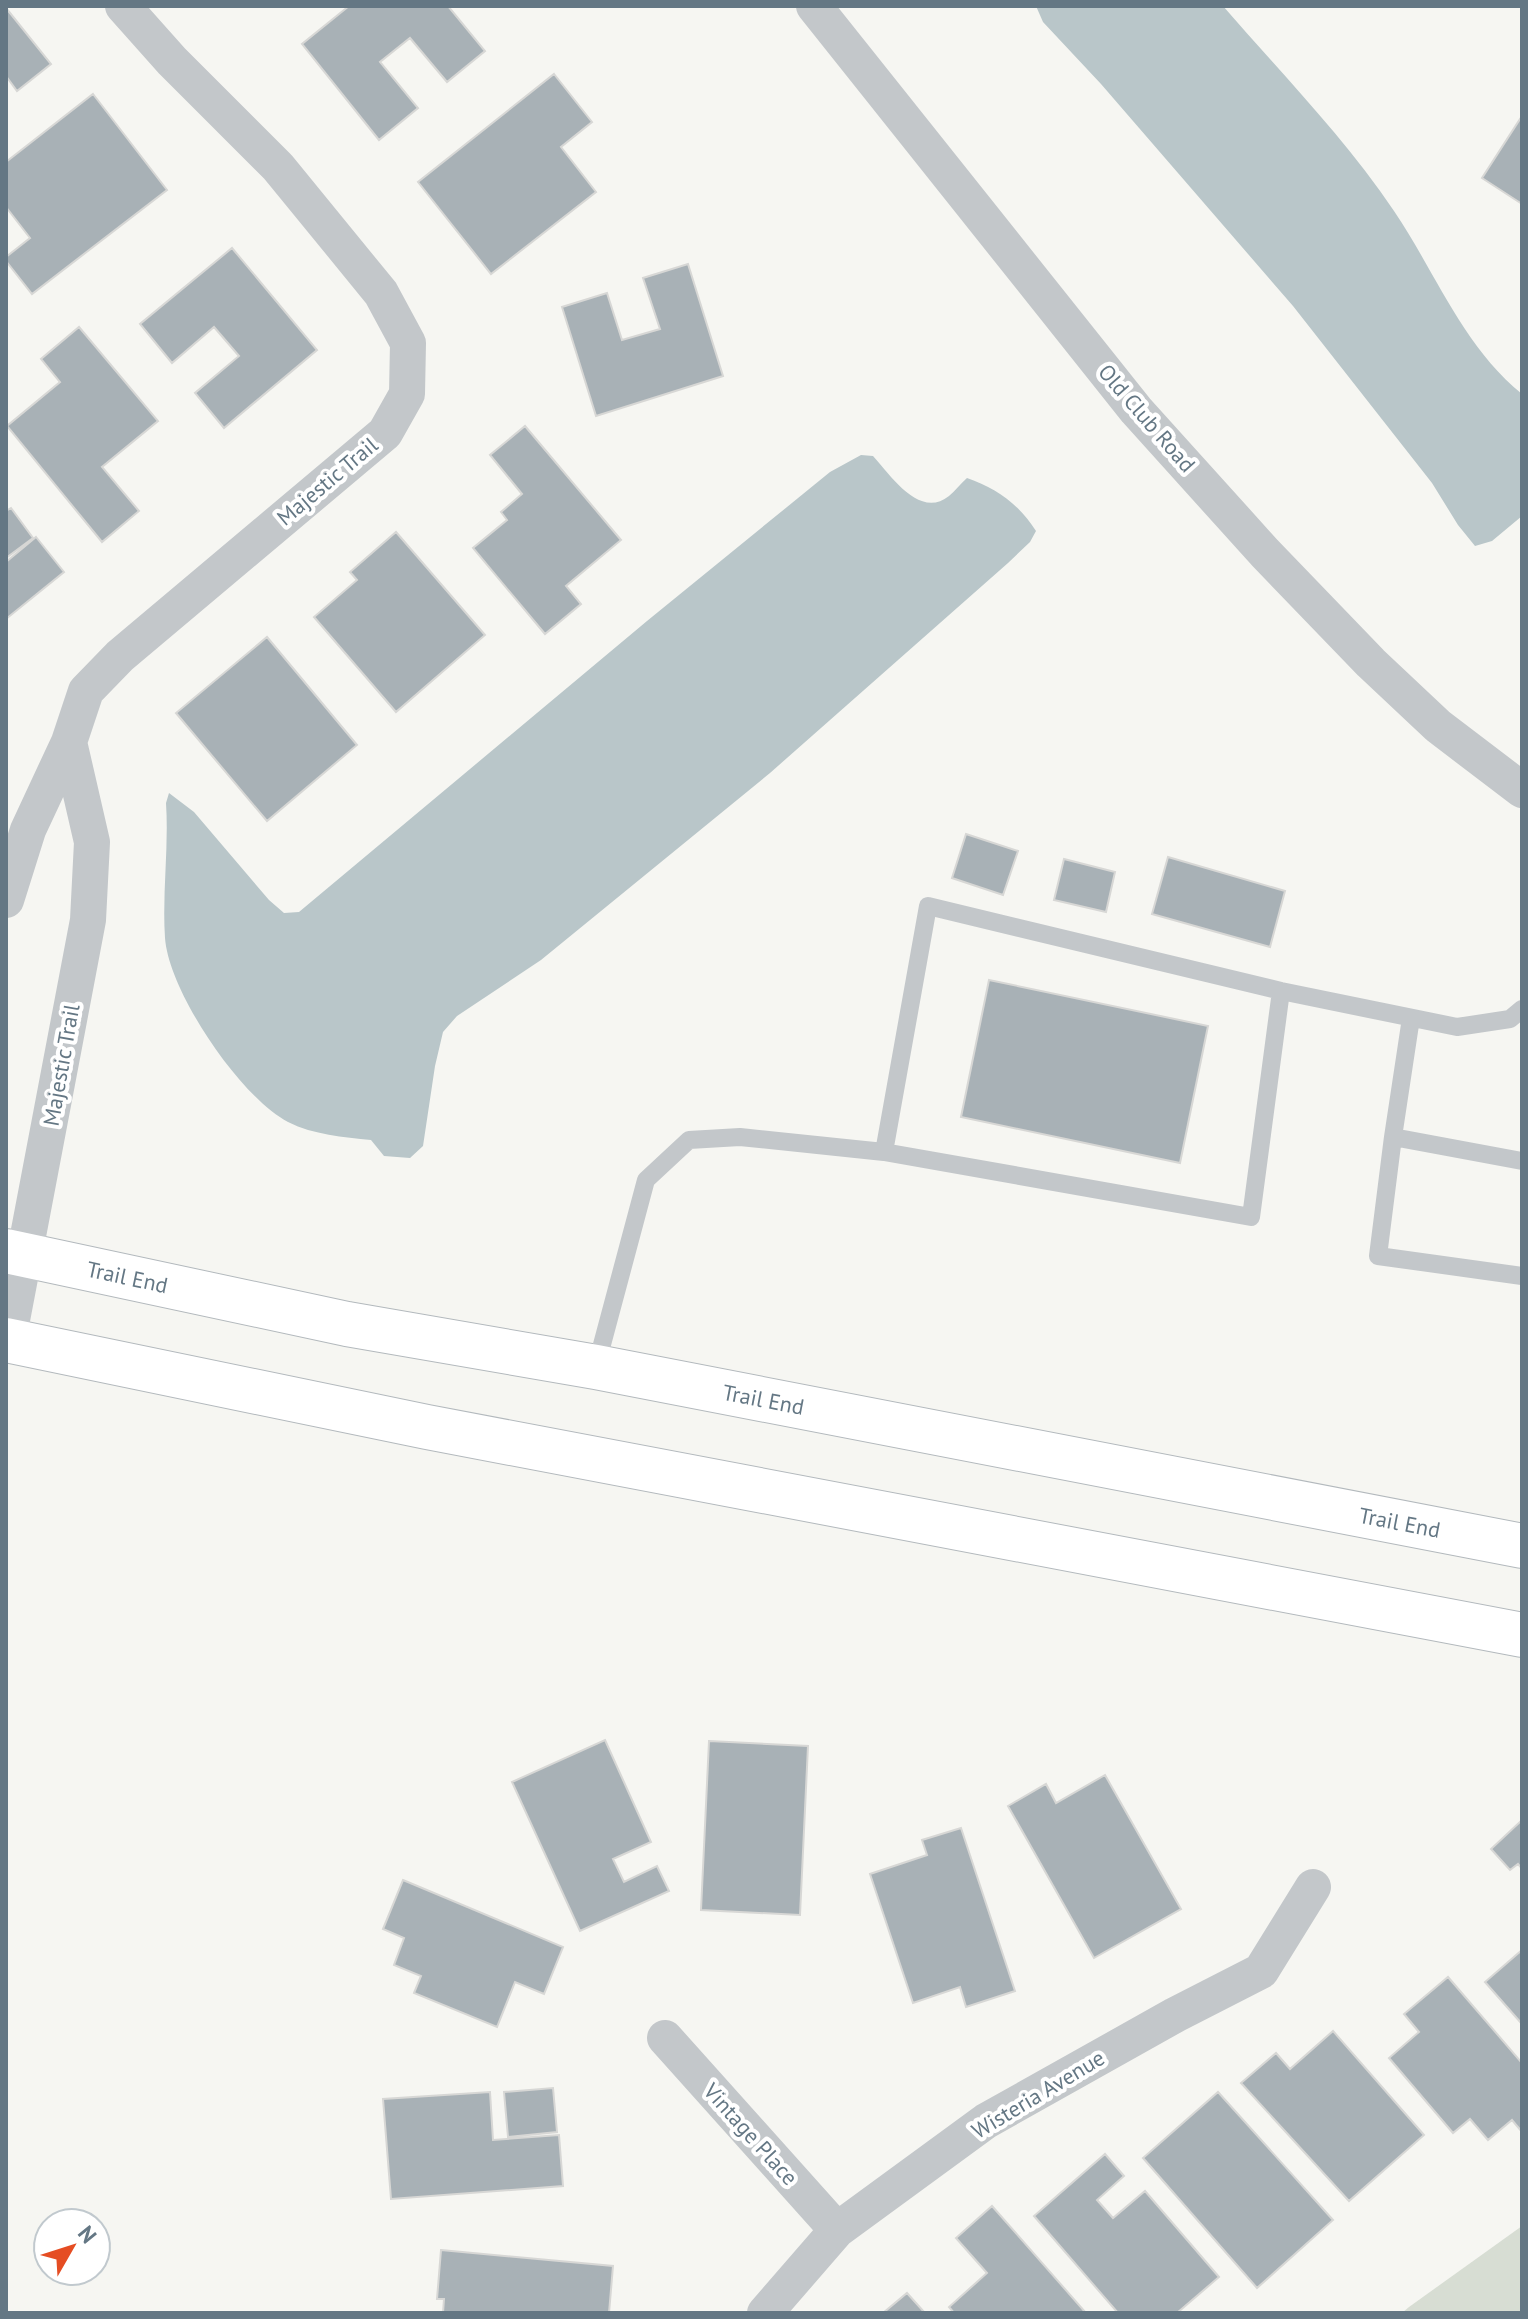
<svg xmlns="http://www.w3.org/2000/svg" width="1528" height="2319" font-family="'PT Sans',sans-serif">
<rect width="100%" height="100%" fill="#f6f6f2"/>
<path fill="#d7ddd3" d="M1522,2226V2313H1402L1409,2307Z"/>
<path fill="#b9c6c9" d="M1036,6H1223C1281,73 1344,137 1394,211C1436,273 1462,345 1522,394V516L1492,541L1475,546L1458,525L1432,483L1293,306L1101,84L1043,22Z
M861,455L873,456C890,474 919,520 949,496C955,491 960,484 967,478C996,488 1019,504 1036,531L1030,542L1008,563L770,773L541,960L457,1016L443,1032L435,1066L423,1146L410,1158L384,1156L371,1140C343,1137 314,1135 288,1122C240,1097 169,992 165,938C162,893 169,848 166,803L169,793L194,812L269,900L284,913L299,912L647,621L830,472Z"/>
<path fill="#a8b1b6" stroke="#d7d7d5" stroke-width="2" d="M349,6H448L485,51L447,82L410,38L380,62L418,108L379,140L302,44Z
M6,8L51,64L17,91L6,76Z
M554,74L592,122L561,147L596,192L491,274L418,182Z
M93,94L167,190L32,294L6,261V257L30,238L6,207V162Z
M1522,116V204L1482,178Z
M232,248L317,350L224,428L195,393L239,356L214,327L172,363L140,324Z
M688,264L723,376L596,416L562,307L607,293L622,340L660,329L643,278Z
M79,327L158,421L102,467L139,511L102,542L7,426L60,382L41,359Z
M525,426L621,540L566,586L581,604L545,634L473,548L507,520L501,512L522,494L490,455Z
M11,508L33,538L6,558V511Z
M396,532L485,635L396,712L314,617L357,580L350,572Z
M36,537L64,572L6,619V562Z
M267,637L357,745L267,821L176,713Z
M966,834L1018,851L1003,895L952,878Z
M1168,857L1285,891L1270,947L1152,914Z
M1064,859L1115,872L1106,912L1054,900Z
M989,980L1208,1026L1180,1163L961,1117Z
M605,1740L651,1842L613,1859L624,1882L657,1866L669,1891L580,1931L512,1782Z
M709,1741L808,1746L800,1915L701,1910Z
M1105,1775L1181,1909L1094,1958L1008,1806L1046,1784L1056,1803Z
M1522,1820V1869L1518,1864L1510,1870L1491,1849Z
M961,1828L1015,1991L966,2007L960,1987L913,2003L870,1874L927,1855L922,1840Z
M403,1880L563,1947L544,1994L515,1982L497,2027L414,1993L421,1976L394,1965L404,1938L383,1929Z
M1522,1950V2024L1485,1982Z
M1448,1977L1522,2063V2132L1512,2120L1488,2140L1470,2119L1453,2133L1389,2058L1419,2032L1404,2014Z
M1333,2031L1424,2135L1349,2201L1241,2083L1276,2053L1290,2069Z
M553,2088L557,2132L508,2137L504,2092Z
M490,2092L493,2140L559,2135L563,2186L391,2199L383,2099Z
M1218,2092L1333,2220L1257,2288L1143,2158Z
M1105,2154L1124,2176L1097,2200L1113,2218L1145,2191L1219,2277L1177,2313H1118L1034,2216Z
M992,2206L1086,2313H954L949,2307L987,2273L956,2238Z
M441,2250L613,2266L609,2313H443L444,2299H437Z
M907,2293L925,2313H883Z"/>
<g fill="none" stroke-linecap="round" stroke-linejoin="round">
<defs>
<g id="secondary">
<path id="s1" d="M6,1251L347,1324L596,1367L1522,1546"/>
<path d="M6,1340L427,1427L1522,1635"/>
</g>
</defs>
<use href="#secondary" stroke="#b3b9bd" stroke-width="46"/>
<path stroke="#c3c7ca" stroke-width="18" d="M1411,1018L1393,1137L1522,1161
M1393,1137L1378,1256L1522,1276
M884,1152L928,906L1281,991L1457,1027L1510,1019L1522,1009
M596,1367L646,1180L689,1140L740,1137L884,1152L1251,1217L1281,991"/>
<path stroke="#c3c7ca" stroke-width="36" d="M814,6L1136,410L1265,553L1371,663L1438,726L1522,790
M6,900L28,830L69,742L86,691L120,656L385,433L407,394L408,343L381,293L278,167L172,61L123,6
M8,1341L88,920L92,842L69,742
M665,2038L837,2230
M765,2313L837,2230L986,2121L1175,2015L1261,1971L1313,1887"/>
<use href="#secondary" stroke="#fff" stroke-width="44"/>
</g>
<g text-anchor="middle" dominant-baseline="central" stroke-width="8" stroke-linejoin="round" paint-order="stroke">
<g font-size="22" fill="#647784" stroke="#fff">
<text transform="translate(1147 418) rotate(49)">Old Club Road</text>
<text transform="translate(327 481) rotate(-40)">Majestic Trail</text>
<text transform="translate(61 1065) rotate(-80)">Majestic Trail</text>
<text stroke="none"><textPath href="#s1" startOffset="124">Trail End</textPath></text>
<text stroke="none"><textPath href="#s1" startOffset="772">Trail End</textPath></text>
<text stroke="none"><textPath href="#s1" startOffset="1420">Trail End</textPath></text>
<text transform="translate(1038 2094) rotate(-31)">Wisteria Avenue</text>
<text transform="translate(751 2134) rotate(48)">Vintage Place</text>
</g>
</g>
<rect width="1528" height="2319" fill="none" stroke="#647784" stroke-width="16"/>
<g transform="translate(72 2247) rotate(51)"><circle r="38" fill="#ffffff" stroke="#c1c9ce" stroke-width="2"/>
<path d="M0-6L14 30L0 20L-14 30Z" fill="#e54d23"/>
<text y="-12" font-size="22" font-weight="bold" text-anchor="middle" fill="#647784">N</text>
</g>
</svg>
